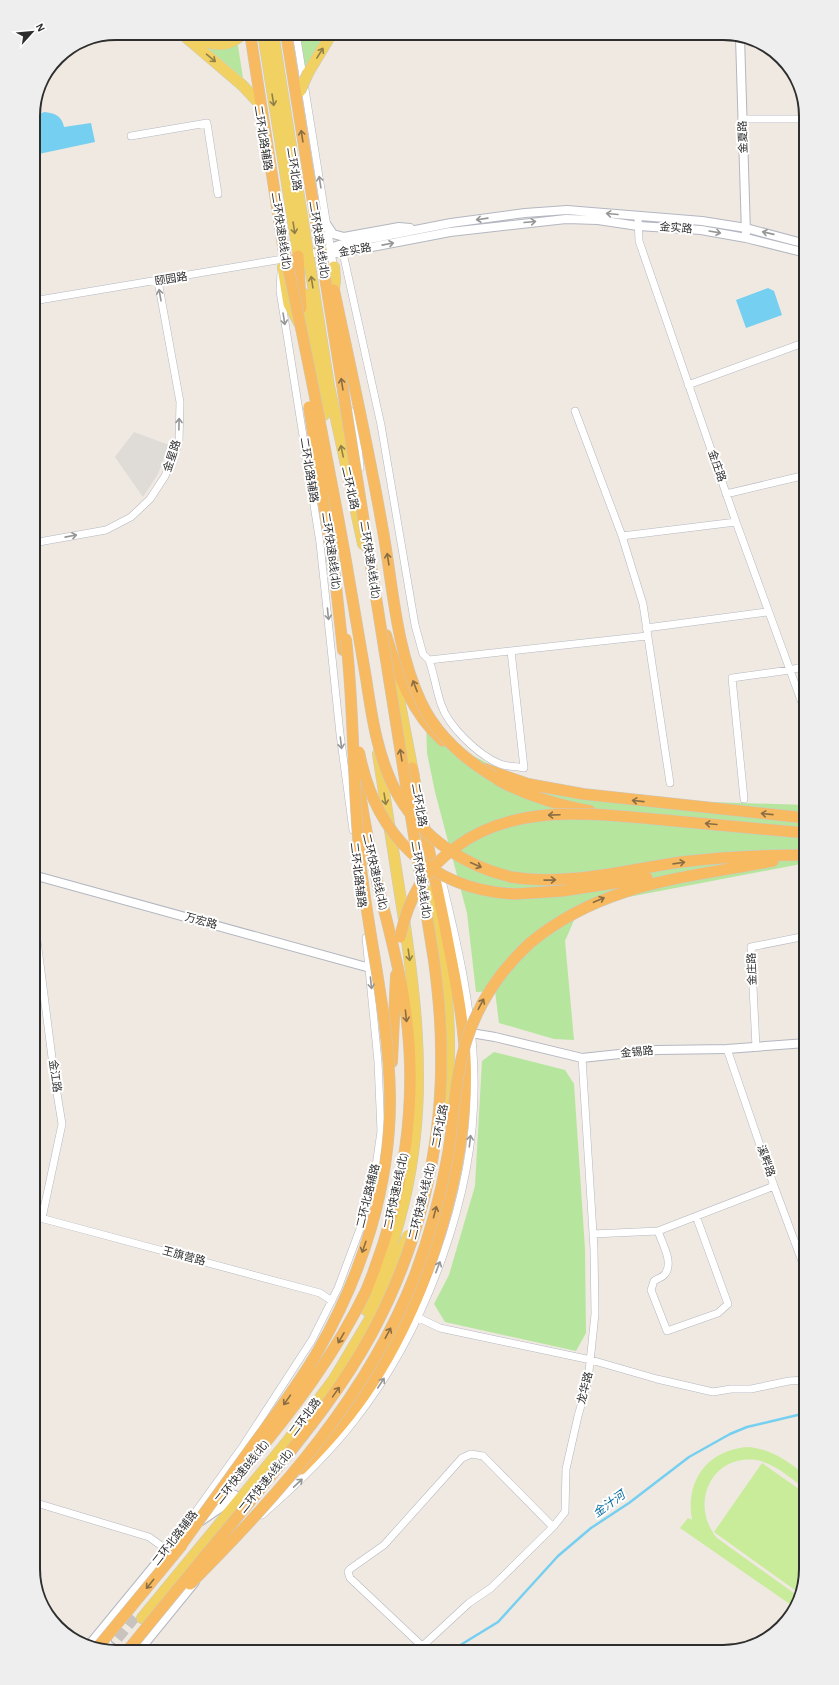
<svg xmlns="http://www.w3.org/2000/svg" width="839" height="1685" font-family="'Alegreya Sans','Noto Sans SC',sans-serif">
<rect width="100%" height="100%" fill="#efe9e1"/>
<path fill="#b6e59e" d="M190,33H236L243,78Z
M300,33H328L305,67Z
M426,720L470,754L519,780L589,798L806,805V863L618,899L575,918L565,941L574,1040L554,1039L499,1023L495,991L476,992L467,913L435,792L427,753Z
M494,1052L565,1070L574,1084L585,1249L586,1333L576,1351L445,1322L434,1304L449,1275L475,1186L482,1061Z"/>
<path fill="#c9ec9a" d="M746,1447C771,1448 787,1461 806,1475V1489C791,1479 775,1463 756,1460C711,1454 689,1505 717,1538L798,1596L794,1607L680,1528L688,1518L692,1520C685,1481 707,1451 746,1447Z
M762,1463L806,1494V1569L799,1593L714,1532Z"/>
<path fill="#dfdcd8" d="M134,432L169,445L158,474L143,497L115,457Z"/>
<path fill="#75cff0" d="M44,112C55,113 62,116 64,127L91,123L95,142L34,155L33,120L37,116Z
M768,288L774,291L782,315L746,328L736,300Z"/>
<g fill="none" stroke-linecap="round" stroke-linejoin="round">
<path stroke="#75cff0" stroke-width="2.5" d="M449,1652L498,1622L558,1556L591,1528L629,1503L689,1457L730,1434L747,1427L806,1413"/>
<path stroke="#c8c4bd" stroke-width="11" stroke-dasharray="11 5.5" stroke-linecap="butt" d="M107,1651L138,1613"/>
<defs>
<path id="minor" d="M296,33L334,270
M742,119H806
M131,136L207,123L218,194
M638,217L639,241L736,522L806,714
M343,253L381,425L415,625L423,654L429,660L647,636
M281,272L280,291L320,543L340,734L353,830
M33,301L289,258
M688,385L806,342
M355,411L360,468
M575,411L622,536L643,604L670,783
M726,494L806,475
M622,536L736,522
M33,543L106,530L131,517L150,499L165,476L179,442L180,402L158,281
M646,628L767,612
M429,660C434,674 436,689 441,704C448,726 478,755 500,764C507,767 516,766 524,768L511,651
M744,799L732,678L790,670L806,666
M33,909L55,1081L62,1124L42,1218
M756,1047L751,947L806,936
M727,1049L774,1186L806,1272
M33,1216L320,1293L332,1301
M658,1231C662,1243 674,1263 665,1274C662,1278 658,1278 654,1281L651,1290L667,1331L718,1313L728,1304L696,1216
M593,1234L658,1231L774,1186
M417,1317L440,1328L591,1360L657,1379L713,1392L731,1389H751L789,1381L806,1380
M33,1502L149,1537L167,1550L170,1546
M262,1515C295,1486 327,1456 354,1421C426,1330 477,1192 474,1076C473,1007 456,938 440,872
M179,1535L243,1446L312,1340L338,1288L360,1229L374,1180L381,1131L378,1062L366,938
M422,1646L350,1578L348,1572L350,1569L384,1545L462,1458L471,1454L483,1456L553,1527
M416,1652L469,1603L491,1588L553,1527L565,1512L566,1469L578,1416L588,1381L595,1314L594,1249L582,1058"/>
<path id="tertiary" d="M740,37L746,233
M327,225L333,234L344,237L399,227L410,228
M321,254L341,253L450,232L566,219L598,220L638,226L701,230L746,238L806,253
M308,255L339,245L451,223L525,213L567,210L702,221L746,228L806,244
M33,875L370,968
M471,1033L495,1037L582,1058L657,1050L727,1049L806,1043
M201,1521L220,1508L235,1495
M104,1635L108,1645L118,1652
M89,1645L167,1550L191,1527
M138,1652L195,1582"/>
<path id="primary" d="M181,33L242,85
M194,33C210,47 227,49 244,33
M263,33L300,265
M273,33L329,386L363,544
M308,73L332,33
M283,267L289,304L299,323
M304,294L324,415
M333,298L335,280L334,267
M393,668L414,777
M433,890C441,945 450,1000 449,1055C449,1077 446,1100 442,1122
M366,1310C392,1255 409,1196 415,1136C423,1061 414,986 403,913C395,860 386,807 378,754
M142,1618L286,1443L334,1379L371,1317L408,1236"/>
<path id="trunk" d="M298,256L301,308
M335,577L343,650
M386,635C397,673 412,714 443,741
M485,769L528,784L583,794L806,818
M498,780C527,796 558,805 590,811
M359,786C364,820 370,852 378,885C387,923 398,961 404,1000C420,1099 404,1199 366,1291
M511,877C568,886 625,870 681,862C722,857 764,855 806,855
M515,894L562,891L647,878
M530,943C602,883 685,878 773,861
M392,1062L396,975
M301,1469C327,1443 351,1416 371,1385C429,1296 470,1164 465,1057C463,1013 453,970 445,927C434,874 423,821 412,768
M126,1652L133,1644"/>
</defs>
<use href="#minor" stroke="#b4b7c1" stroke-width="8"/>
<use href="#tertiary" stroke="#b4b7c1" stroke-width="10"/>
<use href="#primary" stroke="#c9c9c9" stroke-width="12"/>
<use href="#trunk" stroke="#c9c9c9" stroke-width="12"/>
<use href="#minor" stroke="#fff" stroke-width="7"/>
<use href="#tertiary" stroke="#fff" stroke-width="8"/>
<use href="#primary" stroke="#f2d163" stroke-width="11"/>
<use href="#trunk" stroke="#f8ba60" stroke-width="11"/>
<defs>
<path id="primary-bridge" d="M242,85L257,101
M300,91L308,73"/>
<path id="trunk-bridge" d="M250,33L284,252
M283,245C296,301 307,357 318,412C328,466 339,519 348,573C354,608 360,643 366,678C372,719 378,760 399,797C424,839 465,866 511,877
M334,290C351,370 369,450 383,531C393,587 396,649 421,702C436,734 464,759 494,777
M309,407L335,577
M359,752C375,834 429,890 515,894
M400,937C409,897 423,871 456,847C516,802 595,814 664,820C711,824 759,829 806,833
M247,1465C292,1411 335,1355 366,1291
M177,1551C203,1515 229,1479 254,1444C276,1414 299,1384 318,1351C362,1275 391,1185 390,1096C389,1019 370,944 361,868C352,792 355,715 346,639
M190,1584C280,1494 369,1394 415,1275C429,1237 440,1199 447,1159C453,1130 453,1100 459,1071C468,1019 492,978 530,943
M133,1644C174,1593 216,1543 257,1493C298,1442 340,1392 371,1335C418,1248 443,1149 441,1050C441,1020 438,991 434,961L286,33
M98,1647L182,1545"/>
</defs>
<use href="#primary-bridge" stroke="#c9c9c9" stroke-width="12" stroke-linecap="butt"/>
<use href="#trunk-bridge" stroke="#c9c9c9" stroke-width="12" stroke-linecap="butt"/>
<use href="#primary-bridge" stroke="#f2d163" stroke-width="11"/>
<use href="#trunk-bridge" stroke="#f8ba60" stroke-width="11"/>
</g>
<defs><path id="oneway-shaft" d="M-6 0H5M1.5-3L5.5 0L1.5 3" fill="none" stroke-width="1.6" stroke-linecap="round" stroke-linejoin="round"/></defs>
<g stroke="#908048">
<use href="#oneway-shaft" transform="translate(320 53) rotate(-58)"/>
<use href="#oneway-shaft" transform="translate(211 58) rotate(40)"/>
<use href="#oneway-shaft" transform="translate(273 100) rotate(81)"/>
<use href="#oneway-shaft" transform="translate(294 228) rotate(81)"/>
<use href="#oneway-shaft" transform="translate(312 282) rotate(-99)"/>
<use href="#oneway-shaft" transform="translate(342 451) rotate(-102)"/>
<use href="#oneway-shaft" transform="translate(385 799) rotate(81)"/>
<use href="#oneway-shaft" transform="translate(409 955) rotate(82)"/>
</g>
<g stroke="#896d44">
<use href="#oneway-shaft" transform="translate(302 136) rotate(-99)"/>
<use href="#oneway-shaft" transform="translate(342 384) rotate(-99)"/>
<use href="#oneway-shaft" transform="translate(388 559) rotate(-99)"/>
<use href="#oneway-shaft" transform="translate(415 686) rotate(-111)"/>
<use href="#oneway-shaft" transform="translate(401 755) rotate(-99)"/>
<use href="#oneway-shaft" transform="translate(638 801) rotate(-174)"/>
<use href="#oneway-shaft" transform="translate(767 814) rotate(-174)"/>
<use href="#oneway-shaft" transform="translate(554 815) rotate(178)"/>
<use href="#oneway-shaft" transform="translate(711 824) rotate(-175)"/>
<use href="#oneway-shaft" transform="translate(679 863) rotate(-8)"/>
<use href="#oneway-shaft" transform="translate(476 865) rotate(24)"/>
<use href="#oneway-shaft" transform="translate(550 880) rotate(-1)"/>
<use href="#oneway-shaft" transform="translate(599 900) rotate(-23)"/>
<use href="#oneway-shaft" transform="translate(481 1004) rotate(-62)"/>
<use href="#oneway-shaft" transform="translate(406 1016) rotate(84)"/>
<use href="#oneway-shaft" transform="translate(435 1212) rotate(-75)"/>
<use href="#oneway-shaft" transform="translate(364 1247) rotate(109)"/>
<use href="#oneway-shaft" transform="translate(388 1333) rotate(-62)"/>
<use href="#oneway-shaft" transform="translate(341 1338) rotate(120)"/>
<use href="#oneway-shaft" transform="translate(336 1392) rotate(-55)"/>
<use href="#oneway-shaft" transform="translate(287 1400) rotate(125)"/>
<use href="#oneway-shaft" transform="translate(150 1584) rotate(129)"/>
</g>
<g stroke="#969696">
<use href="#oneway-shaft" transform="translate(320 182) rotate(-99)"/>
<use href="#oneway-shaft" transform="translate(612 214) rotate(-175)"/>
<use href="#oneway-shaft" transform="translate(482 219) rotate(172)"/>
<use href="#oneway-shaft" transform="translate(530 222) rotate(-5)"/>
<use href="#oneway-shaft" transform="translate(715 232) rotate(10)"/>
<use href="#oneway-shaft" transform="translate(768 233) rotate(-167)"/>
<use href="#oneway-shaft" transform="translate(388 244) rotate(-11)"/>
<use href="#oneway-shaft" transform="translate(160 295) rotate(-100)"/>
<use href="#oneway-shaft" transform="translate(284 319) rotate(81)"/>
<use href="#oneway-shaft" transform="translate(179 424) rotate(-89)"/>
<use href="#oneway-shaft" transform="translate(71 536) rotate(-11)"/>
<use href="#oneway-shaft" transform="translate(328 614) rotate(84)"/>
<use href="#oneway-shaft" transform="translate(341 743) rotate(83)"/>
<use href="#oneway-shaft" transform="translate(371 983) rotate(84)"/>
<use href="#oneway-shaft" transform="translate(470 1141) rotate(-83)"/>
<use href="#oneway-shaft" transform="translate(438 1267) rotate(-69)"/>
<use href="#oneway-shaft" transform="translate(381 1383) rotate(-57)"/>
<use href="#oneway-shaft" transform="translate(298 1483) rotate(-43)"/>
</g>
<g text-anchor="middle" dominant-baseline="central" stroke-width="4" stroke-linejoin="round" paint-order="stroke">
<g font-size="11" fill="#2e2e2e" stroke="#fff">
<text transform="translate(743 137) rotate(-92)">金夏路</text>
<text transform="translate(263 138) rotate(81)">二环北路辅路</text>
<text transform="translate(294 169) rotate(81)">二环北路</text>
<text transform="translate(676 228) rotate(4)">金实路</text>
<text transform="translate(281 231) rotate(81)">二环快速B线(北)</text>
<text transform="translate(319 240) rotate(81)">二环快速A线(北)</text>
<text transform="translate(355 250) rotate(-10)">金实路</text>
<text transform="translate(171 279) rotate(-9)">颐园路</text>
<text transform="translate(172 456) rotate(-72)">金星路</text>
<text transform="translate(717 466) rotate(71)">金庄路</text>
<text transform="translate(309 470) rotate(81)">二环北路辅路</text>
<text transform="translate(350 488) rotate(77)">二环北路</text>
<text transform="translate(331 551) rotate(82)">二环快速B线(北)</text>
<text transform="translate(370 560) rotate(81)">二环快速A线(北)</text>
<text transform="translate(419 805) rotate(80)">二环北路</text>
<text transform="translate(375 872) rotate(77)">二环快速B线(北)</text>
<text transform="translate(358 875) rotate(83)">二环北路辅路</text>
<text transform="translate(421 880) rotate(81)">二环快速A线(北)</text>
<text transform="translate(201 921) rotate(15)">万宏路</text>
<text transform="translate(752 969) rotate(-92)">金庄路</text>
<text transform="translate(637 1052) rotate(-5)">金锡路</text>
<text transform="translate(55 1076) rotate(82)">金江路</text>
<text transform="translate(440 1126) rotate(-79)">二环北路</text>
<text transform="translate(766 1161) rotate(71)">溪畔路</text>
<text transform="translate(396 1191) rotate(-78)">二环快速B线(北)</text>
<text transform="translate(368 1196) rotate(-76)">二环北路辅路</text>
<text transform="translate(422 1201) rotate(-76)">二环快速A线(北)</text>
<text transform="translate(184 1256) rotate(15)">王旗营路</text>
<text transform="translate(585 1388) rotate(-76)">龙华路</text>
<text transform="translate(305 1417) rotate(-53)">二环北路</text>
<text transform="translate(242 1472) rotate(-51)">二环快速B线(北)</text>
<text transform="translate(266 1481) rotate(-51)">二环快速A线(北)</text>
<text transform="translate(175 1538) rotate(-52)">二环北路辅路</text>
</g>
<g font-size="12" font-style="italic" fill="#0d6fa3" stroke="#fff">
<text transform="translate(609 1504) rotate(-36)">金汁河</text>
</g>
</g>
<path d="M0 0H839V1685H0ZM116 40H723A76 76 0 0 1 799 116V1569A76 76 0 0 1 723 1645H116A76 76 0 0 1 40 1569V116A76 76 0 0 1 116 40Z" fill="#eee" fill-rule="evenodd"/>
<path fill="none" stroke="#2e2e2e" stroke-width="2" d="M116 40H723A76 76 0 0 1 799 116V1569A76 76 0 0 1 723 1645H116A76 76 0 0 1 40 1569V116A76 76 0 0 1 116 40Z"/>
<g transform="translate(32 32) rotate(63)" stroke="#ffffff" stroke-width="3" paint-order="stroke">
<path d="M0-3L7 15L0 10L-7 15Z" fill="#2e2e2e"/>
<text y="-6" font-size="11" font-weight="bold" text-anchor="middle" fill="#2e2e2e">N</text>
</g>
</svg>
